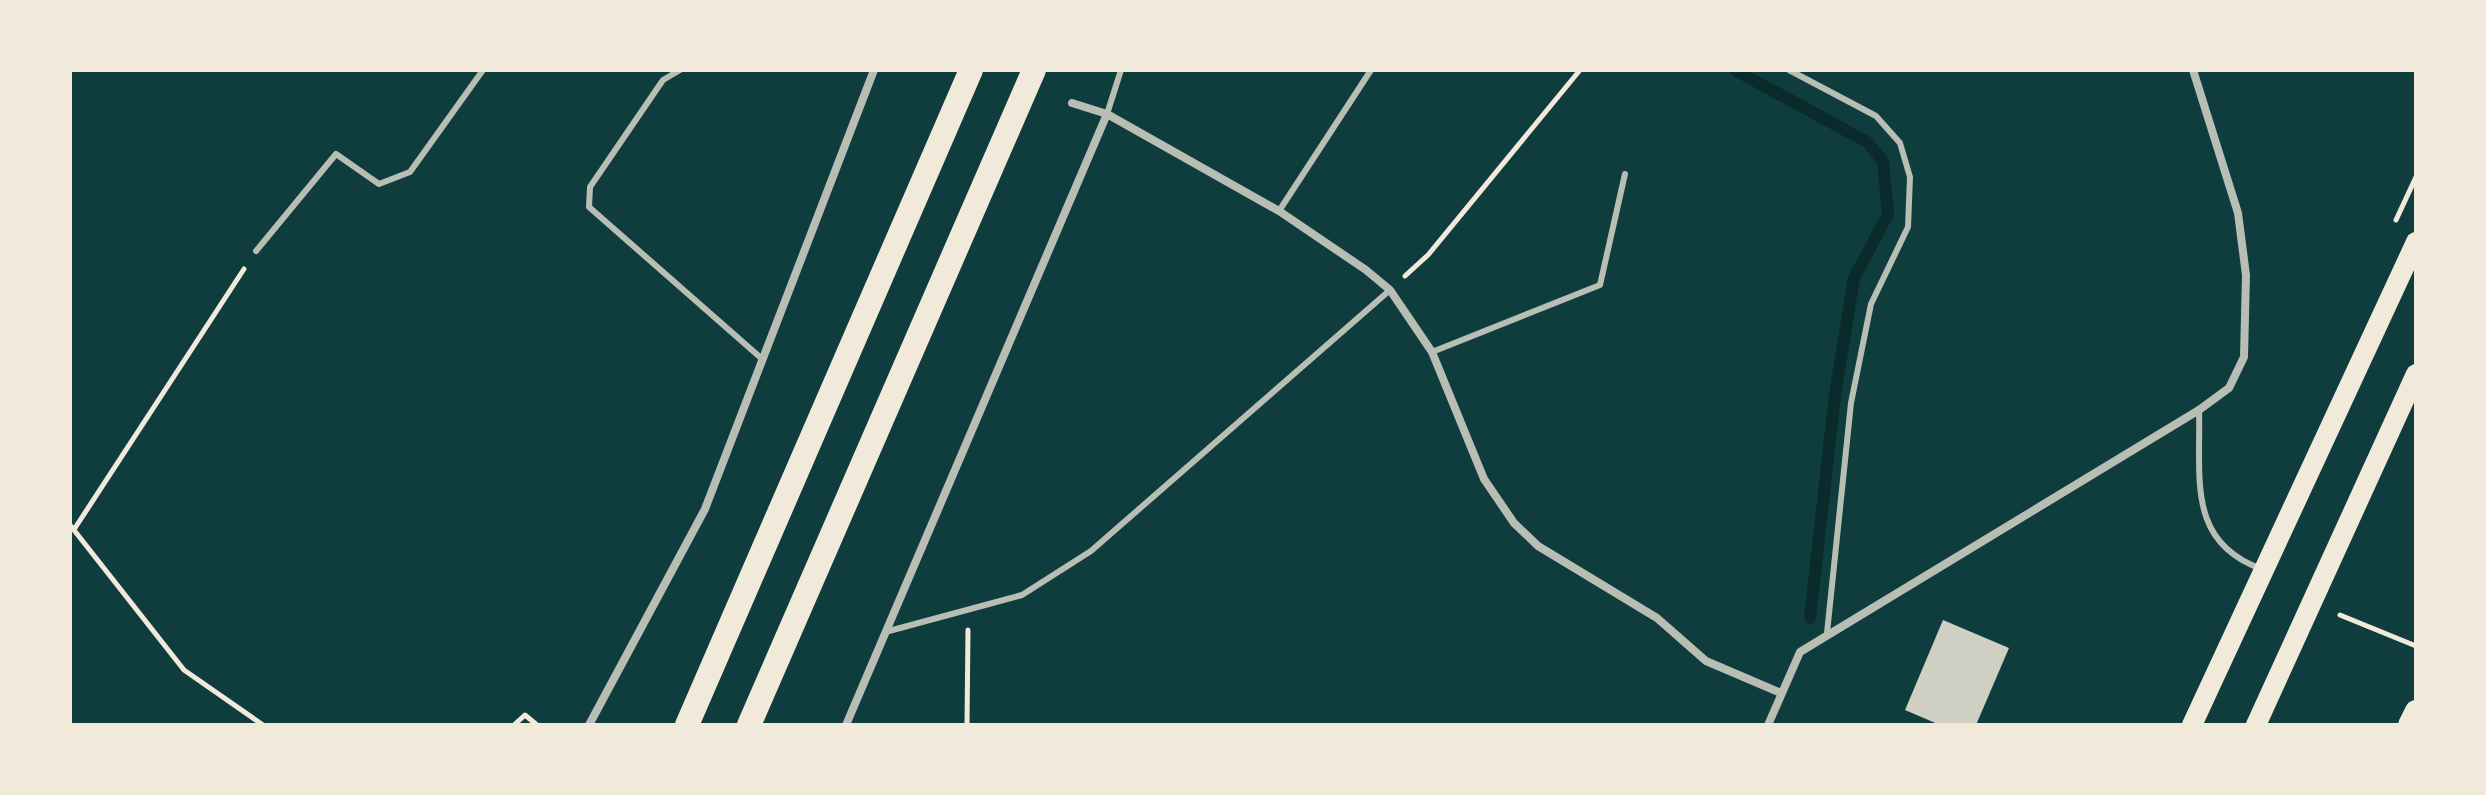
<svg xmlns="http://www.w3.org/2000/svg" width="2486" height="795" font-family="Mulish,sans-serif">
<rect width="100%" height="100%" fill="#0f3d3e"/>
<g fill="none" stroke-linecap="round" stroke-linejoin="round">
<path stroke="#0a2a2b" stroke-width="12" d="M1735,70L1867,142L1883,161L1888,214L1854,278L1835,395L1810,618"/>
</g>
<path fill="#cfcfc3" d="M1943,620L2009,648L1976,725H1940L1905,710Z"/>
<g fill="none" stroke-linecap="round" stroke-linejoin="round">
<path stroke="#f1e9da" stroke-width="5" d="M2396,220L2416,177
M1405,276L1428,255L1580,70
M70,525L184,670L263,725
M75,528L244,269
M2340,615L2416,646
M514,725L525,715L537,725
M967,725L968,630"/>
<path stroke="#b8beb3" stroke-width="6" d="M680,70L663,80L590,187L589,207L761,358
M1789,70L1876,116L1900,143L1910,177L1908,227L1871,304L1851,403L1827,633
M1107,114L1121,70
M1279,211L1371,70
M256,251L336,154L379,184L410,172L483,70
M1432,352L1600,285L1625,174
M2199,410C2201,477 2186,542 2262,569
M889,631L1022,595L1091,551L1390,290"/>
<path stroke="#b8beb3" stroke-width="8" d="M1072,103L1107,114L1279,211L1366,270L1390,290L1432,352L1484,479L1514,523L1538,546L1657,618L1706,661L1781,693
M589,725L705,509L874,70
M846,725L1107,114
M1768,725L1800,652L2199,410L2229,388L2244,357L2246,275L2238,213L2193,70"/>
<path stroke="#f1e9da" stroke-width="20" d="M2192,725L2416,242
M2256,725L2416,374"/>
<path stroke="#f1e9da" stroke-width="22" d="M2409,725L2416,711"/>
<path stroke="#f1e9da" stroke-width="24" d="M687,725L971,70
M749,725L1034,70"/>
</g>
<rect width="2486" height="795" fill="none" stroke="#f1e9da" stroke-width="144"/>
</svg>
